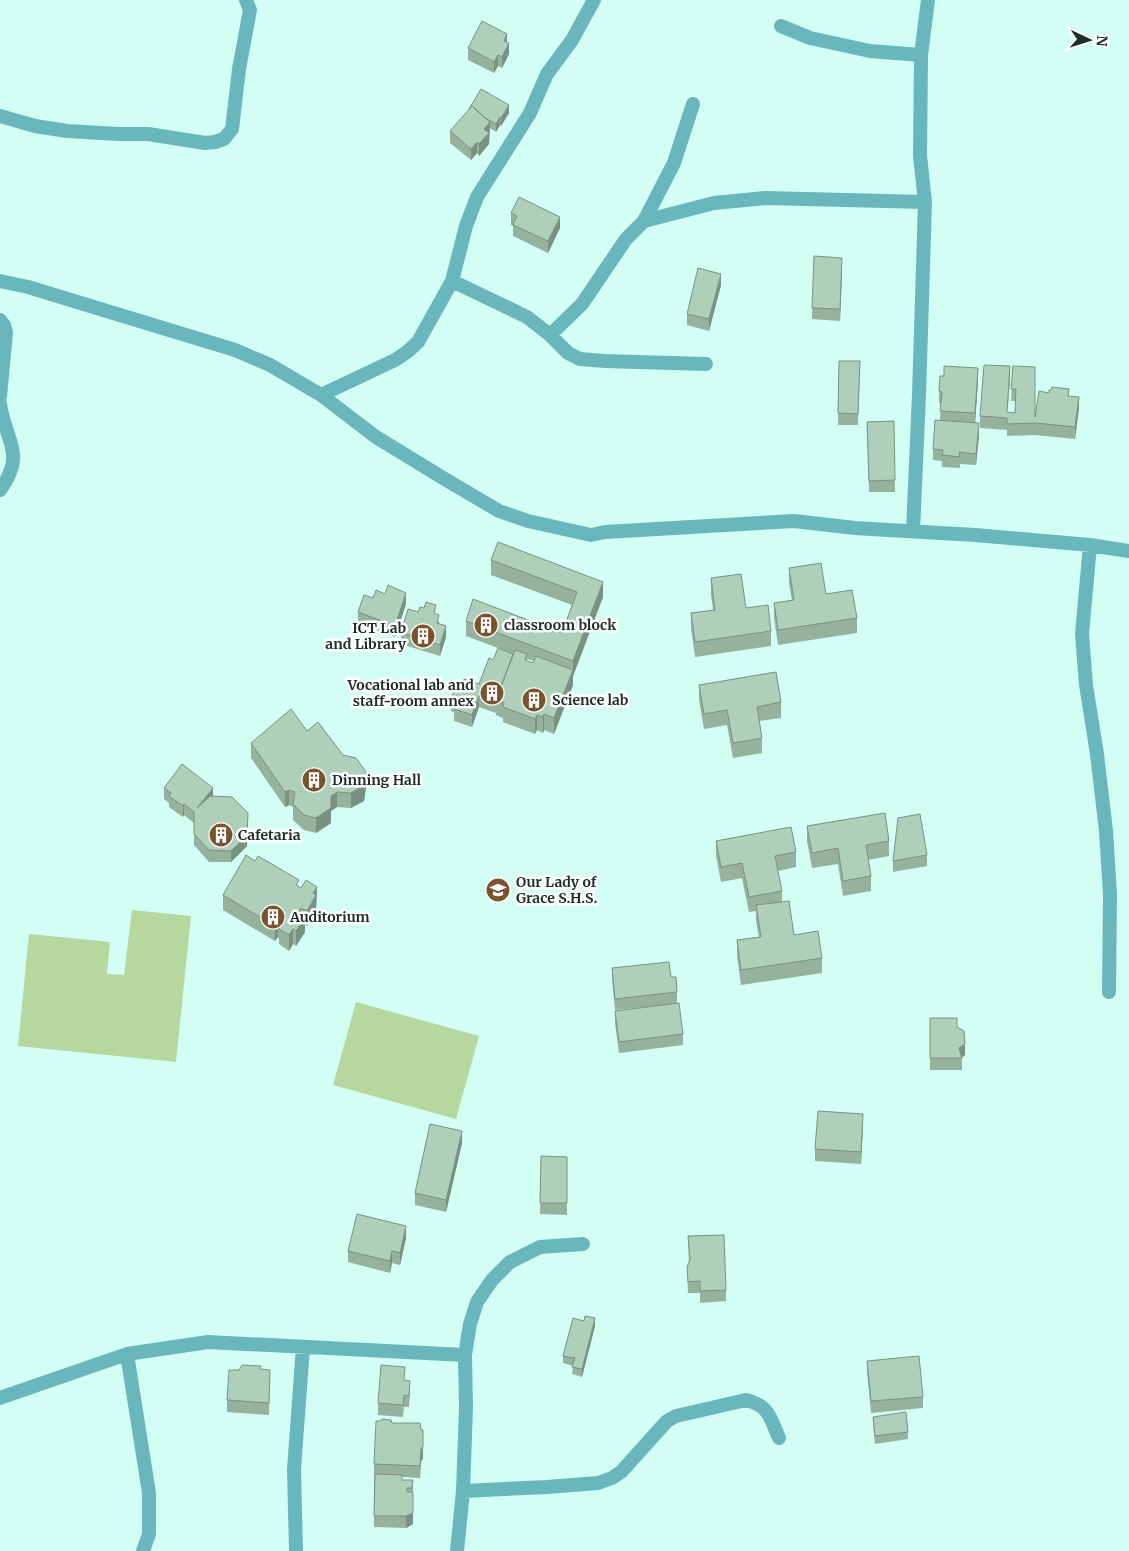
<svg xmlns="http://www.w3.org/2000/svg" width="1129" height="1551" font-family="Merriweather,serif">
<rect width="100%" height="100%" fill="#d2fef3"/>
<path fill="#b6d89f" d="M132,910L191,916L176,1062L18,1046L29,934L110,942L107,974L124,975Z
M356,1002L479,1036L456,1119L333,1085Z"/>
<g fill="none" stroke-linecap="round" stroke-linejoin="round">
<path stroke="#69b7bd" stroke-width="14" d="M781,26L810,38L870,51L921,55
M0,116L35,126L67,131L118,134H148L205,143L215,142L224,139L232,129L239,69L250,10L246,0
M644,221L674,163L693,104
M0,281L28,287L235,350L270,365L321,395L376,437L443,478L499,511L528,521L591,535L605,532L794,521L855,528L975,535L1090,545L1129,551
M452,281L527,317L550,335L568,353L580,359L605,361L706,364
M0,320L4,325L6,333L0,396
M550,335L582,304L626,239L644,221L714,203L765,198L925,202
M321,395L395,360L407,352L418,342L452,281L466,226L477,197L530,113L547,74L572,40L594,0
M0,404C5,441 27,453 0,490
M913,531L919,395L925,202L920,156L921,55L928,0
M1090,545L1082,634L1086,685L1097,754L1106,831L1110,894L1109,992
M127,1354L149,1493V1534L143,1551
M0,1398L127,1354L208,1342L465,1355
M463,1491L547,1487L598,1483L612,1478L621,1472L667,1421L676,1416L746,1400C770,1406 770,1418 779,1438
M296,1551L294,1469L303,1347
M457,1551L463,1491L466,1408L465,1355L470,1324L477,1302L492,1280L510,1262L540,1247L583,1244"/>
</g>
<path fill="#96b29f" fill-rule="evenodd" d="M507,42L509,54L502,68L498,66L494,73L468,60V48Z
M509,113L501,126L500,125L496,132L490,128L489,144L479,156L477,153L471,160L450,143V131Z
M511,213L560,228L548,253L513,236V226L511,225Z
M842,269L840,321L812,319V308Z
M721,285L709,331L687,325V314Z
M839,361H860L858,425H838Z
M1013,366L1035,416L1069,396L1079,408L1075,439L1035,435L1007,436V430L980,428V416L1010,378L1007,412L1015,413L1016,401H1011Z
M978,380L975,423L979,435L976,465L960,464V468L942,467V461L933,460V449L940,420L941,403H939V391Z
M894,421L895,492H869L867,422Z
M491,560L603,597L573,676V685L554,734L544,730L543,733L537,730L535,734L503,722V718L496,715V713L479,707L472,727L454,721V712L451,711V699L460,690L479,684L493,660L514,654L466,636V621L562,633L572,605L491,575ZM527,659L534,661L533,663L527,661Z
M789,568L826,594L857,618V633L778,645L774,618V603L792,600L789,583Z
M711,578L771,631V646L695,657L691,628V613L713,610L711,594Z
M373,598L406,604L395,637L358,623V612Z
M418,612L436,614L439,623L446,637L440,656L401,644V632Z
M699,685L781,702V718L759,721L762,738V753L733,758L727,725L704,729L699,700Z
M307,731L366,788L364,801L351,808L337,807L331,811V823L316,833L304,830L293,820V807L289,805L285,807L251,758V743Z
M164,788L213,796L247,846L231,862H209L194,845V823L184,815L183,817L169,807V803L164,799Z
M807,826L889,841V856L868,860L871,876V891L843,896L838,864L812,868L807,841Z
M716,841L796,852V867L778,871L782,891V902L794,935L822,958V973L741,985L737,956V940L759,937L756,921V911L749,912L742,878L721,882L716,856Z
M927,855V866L893,872V861Z
M299,887L301,888L317,887L316,910L307,926L305,925V932L296,946L293,944L289,951L279,944V938L278,937L275,941L223,910V895Z
M612,968L671,977L677,992V1004L615,1010L612,979Z
M615,1011L683,1034V1045L619,1053L615,1023Z
M930,1018L957,1027L965,1055L962,1058V1070H930Z
M863,1125L861,1164L815,1161V1149Z
M462,1143L446,1212L415,1205V1193Z
M541,1156L567,1157V1215L540,1214Z
M688,1236L726,1290V1301L700,1303V1293H688L687,1267L689,1262Z
M406,1238L400,1265L392,1263L390,1273L348,1262V1251Z
M595,1326L582,1377L572,1374L573,1366L563,1363V1356Z
M867,1361L923,1397V1408L871,1413L867,1372Z
M261,1369L270,1370L269,1415L227,1412V1400L239,1370Z
M405,1380L410,1392L409,1407H404L403,1417L378,1415V1403Z
M873,1417L908,1432V1439L875,1444L873,1424Z
M392,1423L421,1430L423,1458L421,1462L420,1478L402,1477V1480H413V1524L406,1528L374,1527V1464Z"/>
<path fill="#7a9182" d="M507,34V45L509,43V54L502,68V57L504,41Z
M498,55V66L494,73V62Z
M509,105V113L501,126V118Z
M500,117V125L496,132V124Z
M490,122L489,144L479,156V144L484,129Z
M477,142V153L471,160V149Z
M560,217V228L548,253V241Z
M842,258V269L840,321V309Z
M721,274V285L709,331V319Z
M1010,366V378L1007,418Z
M978,368V380L975,425V413Z
M1079,397V408L1075,439V427Z
M979,423V435L976,465V454Z
M603,582V597L573,676V661Z
M406,593V604L395,637V626Z
M446,626V637L440,656V645Z
M573,670V685L554,734V718Z
M479,696V707L472,727V715Z
M544,714V730L543,733V717Z
M537,715V730L535,734V719Z
M366,772V788L364,801L351,808V793Z
M213,788V799L197,808Z
M289,790V805L285,807V792Z
M337,792V807L331,811V823L316,833V818L331,796Z
M184,804V815L183,817V806Z
M248,824L247,846L231,862V851Z
M317,887L316,910L307,926V911L313,893Z
M301,908V923L305,917V932L296,946V931L298,913Z
M278,922V937L275,941V926Z
M293,929V944L289,951V935Z
M965,1044V1055L961,1058L959,1048Z
M863,1114V1125L861,1164V1152Z
M462,1131V1143L446,1212V1200Z
M406,1226V1238L400,1265V1253Z
M392,1251V1263L390,1273V1261Z
M595,1318V1326L582,1377V1369Z
M423,1430V1458L421,1462L420,1478L421,1450Z
M413,1492V1524L406,1528V1516Z"/>
<path fill="#aecfb9" stroke="#7a9182" d="M482,21L507,34L504,41L509,43L502,57L498,55L494,62L468,48Z
M481,89L509,105L501,118L500,117L496,124L485,118L472,106L469,109Z
M472,106L490,122L484,129L489,133L479,144L477,142L471,149L450,131Z
M519,197L560,217L548,241L513,225L517,216L511,213Z
M814,256L842,258L840,309L812,308Z
M698,268L721,274L709,319L687,314Z
M839,361H860L858,414L838,413Z
M984,365L1010,366L1007,412L1015,413L1016,389H1011L1013,366L1035,367V417L1039,391L1049,393V390H1051L1052,387L1069,389L1068,396L1079,397L1075,427L1035,423L1007,424V418L980,416Z
M944,366L978,368L975,413L940,411L942,392L939,391L940,376H944Z
M935,420L979,423L976,454L959,452L960,457L942,455L943,450L933,449Z
M894,421L895,480L869,481L867,422Z
M498,542L603,582L573,661L466,621L473,599L562,633L577,592L491,560Z
M821,563L826,594L852,590L857,618L778,630L774,603L794,600L789,568Z
M741,574L746,608L768,605L771,631L695,642L691,613L715,610L711,578Z
M388,585L406,593L395,626L358,612L364,595L373,598L376,590L385,594Z
M426,602L436,605L434,613L439,615L437,623L446,626L440,645L401,632L408,609L418,612L420,607L424,608Z
M498,648L513,654L496,700V702L479,696L472,715L454,709L457,702L451,699L455,688L460,690L464,679L479,684L489,658L493,660Z
M515,650L527,654L525,660L533,663L536,656L573,670L554,718L544,714L543,717L537,715L535,719L503,707L504,703L496,700Z
M776,672L781,702L757,707L762,738L733,743L727,710L704,714L699,685Z
M291,709L307,731L318,722L343,755L356,758L366,772L364,785L351,793L337,792L331,796V808L316,818L304,815L293,804L295,792L289,790L285,792L251,743Z
M182,764L213,788L197,808L210,796L232,797L248,813L247,835L231,851L209,850L194,834V812L184,804L183,806L169,796L171,793L164,788Z
M885,813L889,841L866,845L871,876L843,881L838,848L812,853L807,826Z
M920,814L927,855L893,861L898,818Z
M791,827L796,852L775,856L782,891L749,897L742,863L721,867L716,841Z
M246,855L255,861L258,856L299,880L296,885L301,888L306,880L317,887L313,893L316,895L307,911L301,908L298,913L305,917L296,931L293,929L289,935L279,929L282,924L278,922L275,926L223,895Z
M789,901L794,935L818,931L822,958L741,970L737,940L761,937L756,905Z
M669,962L671,977H676L677,992L615,999L612,968Z
M679,1003L683,1034L619,1042L615,1011Z
M930,1018H957V1027L964,1031L965,1044L959,1048L962,1058H930Z
M818,1111L863,1114L861,1152L815,1149Z
M430,1124L462,1131L446,1200L415,1193Z
M541,1156L567,1157V1203H540Z
M357,1214L406,1226L400,1253L392,1251L390,1261L348,1251Z
M724,1235L726,1290L700,1291V1281L688,1282L687,1267L690,1260L688,1236Z
M585,1316L595,1318L582,1369L572,1367L575,1358L563,1356L573,1318L584,1321Z
M919,1356L923,1397L871,1401L867,1361Z
M242,1365L261,1366L260,1369L270,1370L269,1403L227,1400L229,1370H239Z
M381,1365L405,1367L404,1380L410,1381L409,1396L404,1395L403,1405L378,1403Z
M906,1412L908,1432L875,1436L873,1417Z
M382,1419L391,1420L392,1423H420L421,1430H423V1446L421,1450L420,1466L374,1464L376,1421H381Z
M375,1474L402,1475V1480H413L412,1488H407V1492H413V1513L406,1516H374Z"/>
<defs>
<symbol id="building-disc" viewBox="-11 -11 22 22"><circle r="9.5" fill="#78532e" stroke="#fff"/><path d="M-4-6H4V6H1V3H-1V6H-4ZM-2.5-4.3h1.7v1.8h-1.7ZM.8-4.3h1.7v1.8H.8ZM-2.5-1h1.7V.8h-1.7ZM.8-1h1.7V.8H.8Z" fill="#fff"/></symbol>
<symbol id="school-disc" viewBox="-11 -11 22 22"><circle r="9.5" fill="#78532e" stroke="#fff"/><path d="M0-5L7-2L0 1L-7-2ZM-4 1L0 2.5L4 1V4Q0 6-4 4Z" fill="#fff"/></symbol>
</defs>
<g fill-rule="evenodd">
<use href="#building-disc" x="472" y="611" width="28" height="28"/>
<use href="#building-disc" x="409" y="622" width="28" height="28"/>
<use href="#building-disc" x="478" y="679" width="28" height="28"/>
<use href="#building-disc" x="520" y="686" width="28" height="28"/>
<use href="#building-disc" x="300" y="766" width="28" height="28"/>
<use href="#building-disc" x="207" y="821" width="28" height="28"/>
<use href="#school-disc" x="484" y="876" width="28" height="28"/>
<use href="#building-disc" x="259" y="903" width="28" height="28"/>
</g>
<g text-anchor="middle" dominant-baseline="central" stroke-width="5" stroke-linejoin="round" paint-order="stroke">
<g font-size="14" font-weight="bold" fill="#1c2d2a" stroke="#fff" text-anchor="start">
<text x="504" y="625">classroom block</text>
<text x="406" y="628" text-anchor="end">ICT Lab<tspan x="406" dy="16">and Library</tspan></text>
<text x="474" y="685" text-anchor="end">Vocational lab and<tspan x="474" dy="16">staff-room annex</tspan></text>
<text x="552" y="700">Science lab</text>
<text x="332" y="780">Dinning Hall</text>
<text x="238" y="835">Cafetaria</text>
<text x="516" y="882">Our Lady of<tspan x="516" dy="16">Grace S.H.S.</tspan></text>
<text x="290" y="917">Auditorium</text>
</g>
</g>
<g transform="translate(1089 40) rotate(94)" stroke="#ffffff" stroke-width="4" paint-order="stroke">
<path d="M0-4L9 19L0 12L-9 19Z" fill="#1c2d2a"/>
<text y="-8" font-size="14" font-weight="bold" text-anchor="middle" fill="#1c2d2a">N</text>
</g>
</svg>
